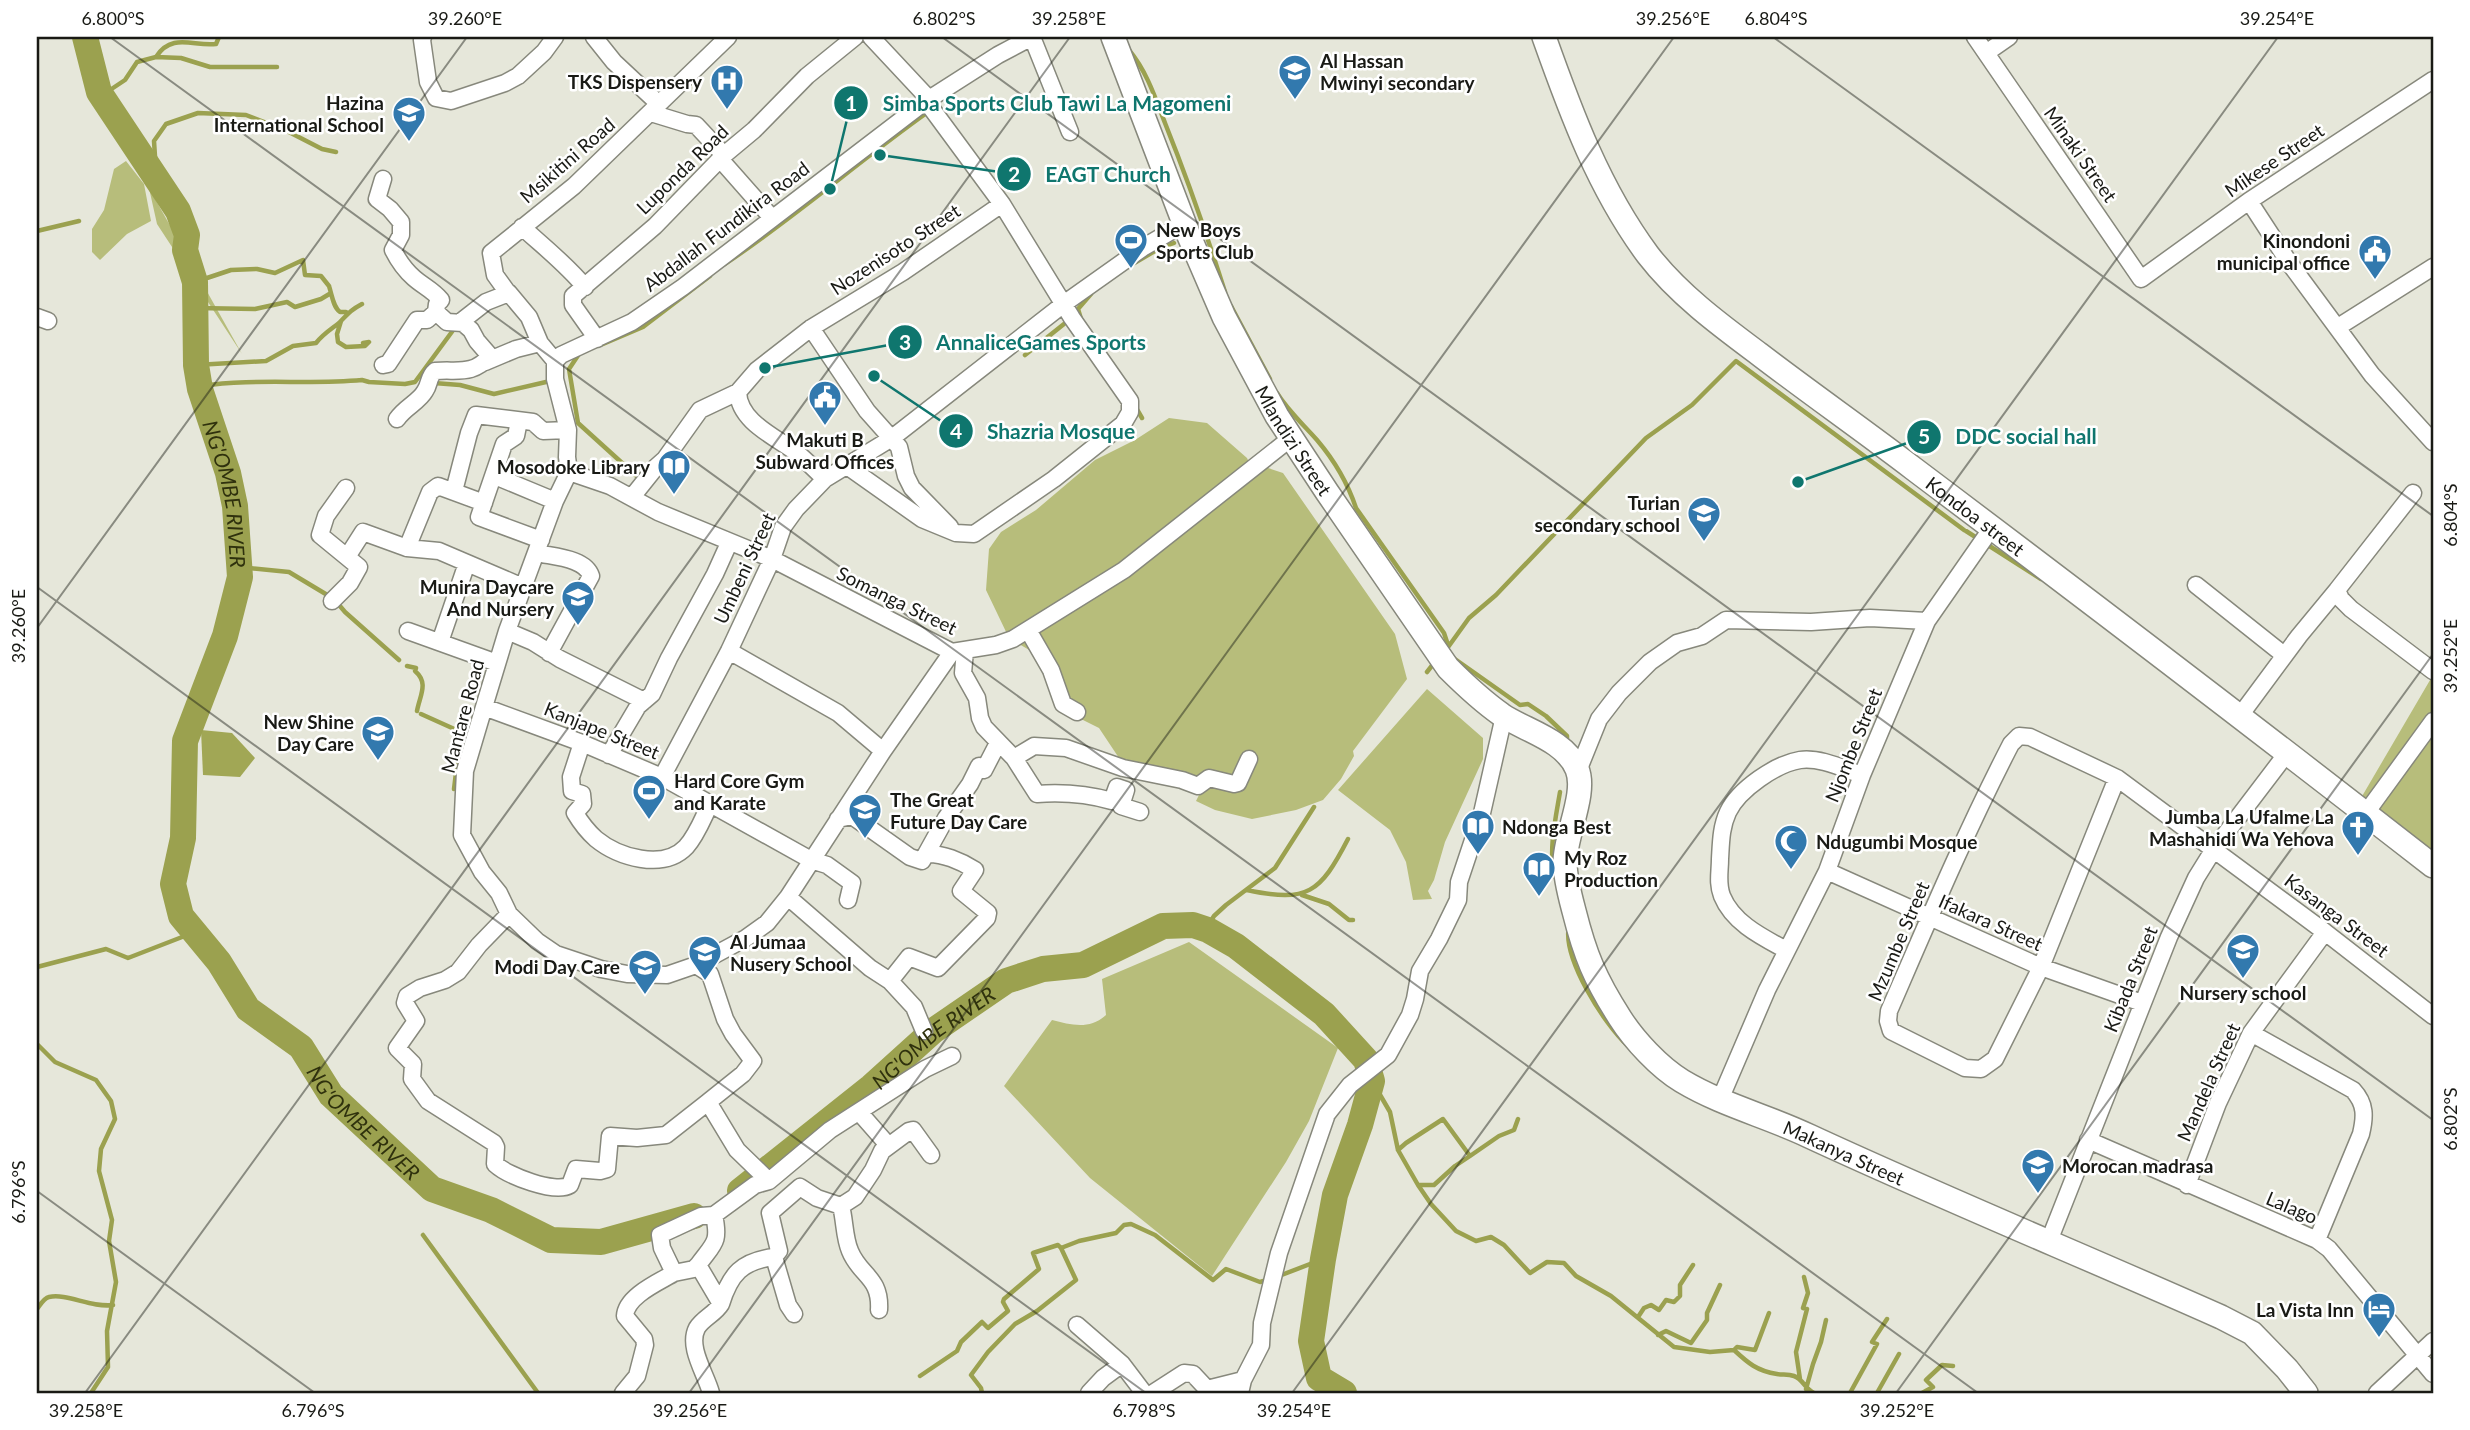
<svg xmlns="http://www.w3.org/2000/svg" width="2470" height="1430" font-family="Lato,sans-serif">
<rect width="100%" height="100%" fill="#e6e7da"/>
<path fill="#b7bd7b" d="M126,161L144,184L151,221L127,234L100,260L92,252V229L104,210L114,169Z
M149,188L242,354L157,224Z
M1169,418L1207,423L1247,458L1255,475L1265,467L1283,473L1395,634L1407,679L1353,751L1354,756L1341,779L1323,800L1296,810L1252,819L1215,810L1196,801L1204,785L1125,767L1099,728L1073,715L1031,651L1009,638L986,590L989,549L1001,532L1036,510L1095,460L1135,440Z
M2433,675V853L2361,798Z
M1427,689L1483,738V759L1445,842L1434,880L1428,891L1432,899L1413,900L1406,862L1390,830L1338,790Z
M1189,942L1338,1048L1309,1121L1286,1162L1212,1276L1090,1178L1004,1086L1052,1020C1071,1025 1090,1030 1106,1015L1102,979Z"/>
<path fill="#a1a755" d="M201,730L232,733L255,758L240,777L203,775Z"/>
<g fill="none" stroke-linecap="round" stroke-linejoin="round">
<path stroke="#9ba14f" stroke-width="4.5" d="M1129,50C1147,72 1155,97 1165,123C1187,178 1207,235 1225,292
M156,57C172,32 194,47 216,44L219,37
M101,96L125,80L137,62L156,57L181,58L210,67H277
M156,172L154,141L166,124L198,113L246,115L285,130L322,149L336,152
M37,231L79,221
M725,264C795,217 859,161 928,112
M1131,265L1160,248L1174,243
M195,282L231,270L257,269L275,273L303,260L305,275L321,276L329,286
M1231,306L1270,379
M196,308L255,309L287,302L295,307L321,299L331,293L329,286C332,295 333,307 340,312H346
M1081,319L1078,309L1091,294
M341,321L337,334L338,342L346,347L365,346L369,342L363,343
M603,344L643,327L710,276
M579,354L569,369L578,423L642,481
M1025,355L1064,324
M196,365L266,361L293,346L316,343C323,334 330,330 339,323C348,314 349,311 362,304
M434,383L460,385L494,394L546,382
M200,389L201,386C255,378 308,385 362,380L369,382L405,384L415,382L454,329
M1277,393C1288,411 1303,424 1317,440C1334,460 1348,484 1356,508L1444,633L1448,645
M1135,406L1142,418
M1966,531L2041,579
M237,544L230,566L289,572L334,599L345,612L399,660
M1446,650L1469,618L1496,595L1646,438L1692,405L1736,361L1964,530
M1452,657L1520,705L1528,704L1546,716L1567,736V740
M407,666L416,668L415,671C429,683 420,695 417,711
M1427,672L1434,663
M421,714L461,732L454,789
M1556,878C1547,856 1556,816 1560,792
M1247,890C1308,903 1320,893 1348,839
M1302,895L1329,904L1349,920H1353
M1569,926C1562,958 1604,1024 1628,1046
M1208,930L1209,924L1214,916L1226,905L1275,868L1314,807
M37,967L106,949L128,958L195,932
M37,1044L55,1062L96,1080L111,1101L115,1119L101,1149L99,1171L112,1220L109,1241L116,1282L107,1331L108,1367L91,1393
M1372,1081L1390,1112L1398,1150L1418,1185L1431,1204L1456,1231L1476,1241L1491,1237L1504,1245L1530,1273L1547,1262L1564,1263L1576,1276L1611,1296L1674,1347L1710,1352L1734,1350C1748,1363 1757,1371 1777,1374C1783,1375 1788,1374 1794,1376C1803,1379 1805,1389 1814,1393
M1398,1150L1406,1143L1443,1119L1470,1156L1499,1136L1514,1130L1518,1119
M1419,1185H1434L1455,1166L1470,1156
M423,1235L538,1393
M1279,1276L1323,1259
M37,1309C40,1305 44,1298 49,1297C67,1293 91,1308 113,1305
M1638,1317L1644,1308L1651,1305L1659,1310L1666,1300L1674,1302L1680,1296V1285L1693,1265
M1658,1335L1666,1331L1691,1343L1707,1320V1313L1720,1285
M1734,1350L1737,1347L1755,1350L1769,1313
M920,1376L957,1351L961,1342L982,1322L988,1328L1008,1311L1003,1302L1004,1299L1039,1269L1033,1253L1058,1245L1061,1248L1079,1241L1116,1233L1124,1225L1131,1224L1155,1235L1213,1280L1226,1269L1260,1282L1267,1280
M1800,1379L1796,1352L1807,1309L1803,1308L1808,1293L1804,1277
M1806,1389L1813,1364L1821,1342L1826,1320
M982,1393L981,1388L971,1375L988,1352L1015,1324L1037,1311L1076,1280L1061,1248
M1850,1393L1877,1344L1872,1342L1887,1319
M1877,1393L1899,1354
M1922,1393L1933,1387L1926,1380L1942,1365L1953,1366"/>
<g stroke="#9ba14f" stroke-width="26">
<path id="s1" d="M85,37L99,92L178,211L187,235L185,250L195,282L196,365L200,389L228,473L235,506L240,577L225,636L185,741L183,838L173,884L181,916L219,962L248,1009L301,1047L331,1095L432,1189L491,1210L551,1240L601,1242L694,1216"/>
<path id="s2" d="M740,1191L871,1087L933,1031L1006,981L1043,969L1083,965L1163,926L1193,925L1208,930L1236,946L1324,1014L1366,1060L1372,1081L1360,1125L1335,1195L1323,1259L1311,1341L1319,1378L1344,1393"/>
</g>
<defs>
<path id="street" d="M423,37L422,40L428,82L436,98L451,101L505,83L518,76L544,52L555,37
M594,37L614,62L659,104
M871,37L929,99
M1032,37L1070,132
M1975,37L2141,279L2249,201L2433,80
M1986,53L2009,37
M651,113L687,124L696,125L724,155
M720,159L772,218
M383,179L377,199L390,209L401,222V235L393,250C398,260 406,271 414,278C423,286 433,290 441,300L437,304L436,312L447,322L463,323L471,330L477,341L490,356C472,376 458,369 435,371C428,377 430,384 425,391C419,402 405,407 397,419
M2249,201L2290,264L2372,375L2433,442
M522,227C544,247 566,264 585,287
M508,293L495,275L491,253L574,186L728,37
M37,317L48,321
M463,323V320L486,302L509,293L529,317L540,343L555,361
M2338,327L2433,267
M811,328L867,411L899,447L906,476L912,488L950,527
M597,339L573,305V296L655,226L724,155L754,130L807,76L855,37
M485,362L516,349L540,343
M383,365L388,364L417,320H427L436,312
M519,421L516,436L504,444L479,517L541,540
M847,466L922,519L956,533L974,534L1054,479L1123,424L1130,412V401L1072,318L1002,204L926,101
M569,472L610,486L658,512L772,559L952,652L996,645L1013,639L1124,570L1291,438
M495,476L555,501
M825,479C816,471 807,461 797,453C776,437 739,422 738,392L757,370L811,328L903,272L1002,204
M454,491L469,433L476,415L533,422L543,431L568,430
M2413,493L2337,590L2341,599L2351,609L2433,671
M632,497L656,467L665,459L700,410L738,392
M407,548L430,492L438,486L484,503
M537,553C554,557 585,558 591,576L549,653
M347,557L363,532L407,548L439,551L523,587
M2196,585L2284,655
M332,601L350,583L359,567L320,535L326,516L346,488
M1028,630L1051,670L1063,704L1077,712
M408,631L497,663
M507,631L533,642L560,659L644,701
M440,642L467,563
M729,651L838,713L883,751
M965,651L963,673L977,698L980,718L984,727L1014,758L1037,794C1063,792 1087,794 1112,801L1117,787L1126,790L1121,806L1140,812
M952,652L883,751L788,897L767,923L746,938L696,965L667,975L627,974L601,969L556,954L537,941L509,914L499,893L482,872L462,835L465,771L484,707L507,631L555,501L569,472L567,457L568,430L555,379V361L561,355L632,322L683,287L926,101L998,55L1032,37
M484,707L582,743L662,777L811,860L827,865L852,883L848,900
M2239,717L2299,636L2337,590
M582,743L571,777L572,791L582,794L583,804L575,813C581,823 587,831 596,839C618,857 663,871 686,847C697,835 703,818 710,804
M609,755L638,706L652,694L669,658L715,574L729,543
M1014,758L1034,746L1066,748L1123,768L1182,780L1198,786L1209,778L1234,784L1238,783L1249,759
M1578,771L1599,719L1619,693L1650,662L1677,643L1702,636L1726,620L1811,622L1870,618L1927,621
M662,777L729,651L772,559L783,527L796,509L825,479L892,438L1065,303L1144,247L1185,223
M2117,778L2041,967L1995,1059L1981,1069L1965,1068L1891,1031L1888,1021L1889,1011C1928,921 1966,831 2011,744L2019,736L2030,737L2117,778L2325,932L2433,1016
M2366,813L2433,721
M838,819L852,816L910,857L922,861L926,854C942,853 961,861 975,870L961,891L988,913L987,918L938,968L909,957L890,981
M926,854L946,818L970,784L979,766L984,770L998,743
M1827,871L2041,967L2142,1003
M788,897L870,968L890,981L914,1007L924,1031
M509,914L479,945L458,972L445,980L420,988L407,996L405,1003L416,1021L397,1048L413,1064L412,1079L428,1101L494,1143L496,1147L495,1164C508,1176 555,1194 570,1185L576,1169L600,1171L607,1169L610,1136L637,1138L666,1135L708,1102
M1786,950C1762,937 1733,923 1722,896C1717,883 1720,872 1720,859C1721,842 1721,827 1728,812C1739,789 1776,764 1800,760C1820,757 1844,769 1862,775
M696,965L710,974L725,1019L733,1034L753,1061L743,1074L708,1102L737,1150L769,1181
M2251,1033L2353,1090C2366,1104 2365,1117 2361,1134L2317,1240
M1719,1102L1767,990L1827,871L1862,775L1927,621L1991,529
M859,1112L888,1145
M2088,1140L2317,1240L2329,1249L2433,1374
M2187,1185L2218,1103L2251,1033L2325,932
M841,1206L855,1197L873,1170L882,1151L909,1131L913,1130L931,1155
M841,1206C845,1221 844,1237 850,1251C860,1276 881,1277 879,1310
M2049,1241L2169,937L2196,878L2214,849L2287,753
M698,1265L694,1269L674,1273L662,1248L660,1235L701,1216L714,1215L755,1185L769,1181L830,1130L925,1069L952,1056
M721,1304C730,1274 742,1261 774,1257
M794,1314L788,1305L774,1257L779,1251L770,1213L800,1187L817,1198L841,1206
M1077,1325L1122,1364L1144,1393
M623,1393L637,1376L645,1345L644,1339L625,1316C626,1296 659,1282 674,1273
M711,1393C706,1374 687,1347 697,1328C703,1318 715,1314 721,1304L698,1265C714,1243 720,1243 714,1215
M1089,1393L1103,1378L1122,1364
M1153,1393L1184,1373L1193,1374L1207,1389L1243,1380
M1240,1393L1243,1380L1261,1345L1262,1323L1279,1253L1327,1114L1350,1085L1388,1055L1410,1015L1415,999L1420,971L1439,939L1458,900L1459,882L1482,813L1504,716
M2377,1393L2433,1341"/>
<g id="secondary">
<path id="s3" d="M1113,37L1189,236L1224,317L1277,416L1327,492L1448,668C1465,685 1482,701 1502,715C1526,731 1565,740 1577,769C1587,793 1565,835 1565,862C1565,878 1570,896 1574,911C1585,955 1595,979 1620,1018C1634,1040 1659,1067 1682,1081C1722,1105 1767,1116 1809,1136C1945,1199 2084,1256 2221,1317L2252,1333L2287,1369L2306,1393"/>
<path id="s4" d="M1544,37C1571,113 1599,189 1648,255C1678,294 1720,325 1759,354C1810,393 1863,430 1914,469C2088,600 2261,732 2433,866"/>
</g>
</defs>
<use href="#street" stroke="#87887c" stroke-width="19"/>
<use href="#secondary" stroke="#87887c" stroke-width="26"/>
<use href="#street" stroke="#fff" stroke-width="16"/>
<use href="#secondary" stroke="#fff" stroke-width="23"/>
</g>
<path fill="none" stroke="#191a15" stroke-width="2" stroke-opacity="0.45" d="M110,37L1978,1393M942,37L2433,1120M1773,37L2433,516M37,587L1146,1393M37,628L467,37M37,1191L315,1393M85,1393L1070,37M689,1393L1674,37M1292,1393L2278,37M1896,1393L2433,654"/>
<defs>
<symbol id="school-pin" viewBox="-11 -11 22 30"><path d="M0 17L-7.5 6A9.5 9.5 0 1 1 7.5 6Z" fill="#3279ae" stroke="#fff"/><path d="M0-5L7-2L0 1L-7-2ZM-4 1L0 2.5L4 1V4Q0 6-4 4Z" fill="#fff"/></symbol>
<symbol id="hospital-pin" viewBox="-11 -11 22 30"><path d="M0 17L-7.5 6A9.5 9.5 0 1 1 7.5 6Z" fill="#3279ae" stroke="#fff"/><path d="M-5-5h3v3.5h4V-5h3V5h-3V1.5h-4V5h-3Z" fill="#fff"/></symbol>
<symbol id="stadium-pin" viewBox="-11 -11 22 30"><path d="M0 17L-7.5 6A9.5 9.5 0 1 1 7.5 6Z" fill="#3279ae" stroke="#fff"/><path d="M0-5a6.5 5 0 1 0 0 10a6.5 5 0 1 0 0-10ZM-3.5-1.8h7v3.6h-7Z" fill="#fff"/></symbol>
<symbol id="civic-pin" viewBox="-11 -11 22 30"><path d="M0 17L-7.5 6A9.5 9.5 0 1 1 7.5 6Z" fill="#3279ae" stroke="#fff"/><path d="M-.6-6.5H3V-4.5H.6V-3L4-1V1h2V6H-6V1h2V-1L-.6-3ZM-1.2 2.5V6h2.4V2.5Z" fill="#fff"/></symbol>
<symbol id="library-pin" viewBox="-11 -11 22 30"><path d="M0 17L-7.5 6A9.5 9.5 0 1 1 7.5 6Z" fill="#3279ae" stroke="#fff"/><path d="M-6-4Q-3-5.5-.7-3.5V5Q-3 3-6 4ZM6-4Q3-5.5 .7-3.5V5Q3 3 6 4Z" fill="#fff"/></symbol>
<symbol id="church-pin" viewBox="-11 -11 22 30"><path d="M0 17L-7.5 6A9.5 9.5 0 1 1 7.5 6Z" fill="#3279ae" stroke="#fff"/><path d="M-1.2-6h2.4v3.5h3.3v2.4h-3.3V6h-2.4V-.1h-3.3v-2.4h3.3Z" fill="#fff"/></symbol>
<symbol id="mosque-pin" viewBox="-11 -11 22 30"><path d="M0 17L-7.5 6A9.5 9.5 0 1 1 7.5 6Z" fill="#3279ae" stroke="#fff"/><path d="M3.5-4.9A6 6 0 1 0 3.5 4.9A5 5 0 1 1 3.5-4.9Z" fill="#fff"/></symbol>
<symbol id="hotel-pin" viewBox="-11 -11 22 30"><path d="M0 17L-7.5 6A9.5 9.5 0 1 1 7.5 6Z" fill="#3279ae" stroke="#fff"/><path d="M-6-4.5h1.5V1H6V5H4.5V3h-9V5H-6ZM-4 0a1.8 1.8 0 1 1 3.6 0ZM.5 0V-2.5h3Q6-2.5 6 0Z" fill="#fff"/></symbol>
</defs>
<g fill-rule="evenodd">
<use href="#school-pin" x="1276" y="52" width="38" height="52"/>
<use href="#hospital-pin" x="708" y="62" width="38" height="52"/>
<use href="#school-pin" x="390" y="94" width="38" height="52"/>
<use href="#stadium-pin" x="1112" y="221" width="38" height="52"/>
<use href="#civic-pin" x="2356" y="232" width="38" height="52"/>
<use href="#civic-pin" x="806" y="378" width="38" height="52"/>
<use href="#library-pin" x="655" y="447" width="38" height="52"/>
<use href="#school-pin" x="1685" y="494" width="38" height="52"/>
<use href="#school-pin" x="559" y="578" width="38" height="52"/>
<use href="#school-pin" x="359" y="713" width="38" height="52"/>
<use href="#stadium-pin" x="630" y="772" width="38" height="52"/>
<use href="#school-pin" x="846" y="791" width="38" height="52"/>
<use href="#library-pin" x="1459" y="807" width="38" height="52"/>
<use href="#church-pin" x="2339" y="808" width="38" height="52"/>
<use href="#mosque-pin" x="1772" y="822" width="38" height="52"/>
<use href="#library-pin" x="1520" y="849" width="38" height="52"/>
<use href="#school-pin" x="2224" y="931" width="38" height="52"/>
<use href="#school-pin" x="686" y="933" width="38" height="52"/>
<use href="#school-pin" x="626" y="947" width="38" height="52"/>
<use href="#school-pin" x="2019" y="1146" width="38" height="52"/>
<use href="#hotel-pin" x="2360" y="1290" width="38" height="52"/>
</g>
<g text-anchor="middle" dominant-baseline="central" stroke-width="5" stroke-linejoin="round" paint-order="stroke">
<g font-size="19" font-weight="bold" fill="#191a15" stroke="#fff" text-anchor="end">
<text x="1320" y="60" text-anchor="start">Al Hassan<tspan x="1320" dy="22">Mwinyi secondary</tspan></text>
<text x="702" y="81">TKS Dispensery</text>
<text x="384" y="102">Hazina<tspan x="384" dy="22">International School</tspan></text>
<text x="1156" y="229" text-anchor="start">New Boys<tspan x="1156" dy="22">Sports Club</tspan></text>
<text x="2350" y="240">Kinondoni<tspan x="2350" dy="22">municipal office</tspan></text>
<text x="825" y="439" text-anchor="middle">Makuti B<tspan x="825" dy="22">Subward Offices</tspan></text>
<text x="650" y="466">Mosodoke Library</text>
<text x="1680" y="502">Turian<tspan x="1680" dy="22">secondary school</tspan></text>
<text x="554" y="586">Munira Daycare<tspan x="554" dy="22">And Nursery</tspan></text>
<text x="354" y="721">New Shine<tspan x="354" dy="22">Day Care</tspan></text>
<text x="674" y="780" text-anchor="start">Hard Core Gym<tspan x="674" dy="22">and Karate</tspan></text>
<text x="890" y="799" text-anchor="start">The Great<tspan x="890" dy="22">Future Day Care</tspan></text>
<text x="2334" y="816">Jumba La Ufalme La<tspan x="2334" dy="22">Mashahidi Wa Yehova</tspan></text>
<text x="1502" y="826" text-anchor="start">Ndonga Best</text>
<text x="1816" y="841" text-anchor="start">Ndugumbi Mosque</text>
<text x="1564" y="857" text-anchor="start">My Roz<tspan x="1564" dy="22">Production</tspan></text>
<text x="730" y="941" text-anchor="start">Al Jumaa<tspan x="730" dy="22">Nusery School</tspan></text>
<text x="620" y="966">Modi Day Care</text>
<text x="2243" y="992" text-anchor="middle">Nursery school</text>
<text x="2062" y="1165" text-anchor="start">Morocan madrasa</text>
<text x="2354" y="1309">La Vista Inn</text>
</g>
<g font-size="19" fill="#191a15" stroke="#fff">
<text transform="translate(2081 154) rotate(55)">Minaki Street</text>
<text transform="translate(567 160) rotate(-41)">Msikitini Road</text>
<text transform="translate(2274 160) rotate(-34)">Mikese Street</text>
<text transform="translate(682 169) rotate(-44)">Luponda Road</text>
<text transform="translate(726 226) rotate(-37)">Abdallah Fundikira Road</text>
<text transform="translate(895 249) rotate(-33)">Nozenisoto Street</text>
<text stroke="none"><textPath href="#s3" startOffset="443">Mlandizi Street</textPath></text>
<text stroke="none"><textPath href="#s4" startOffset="662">Kondoa street</textPath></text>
<text transform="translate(744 568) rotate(-65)">Umbeni Street</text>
<text transform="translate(897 600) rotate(26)">Somanga Street</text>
<text transform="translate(462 716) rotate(-75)">Mantare Road</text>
<text transform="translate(602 730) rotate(22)">Kanjape Street</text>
<text transform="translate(1853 745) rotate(-68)">Njombe Street</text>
<text transform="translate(2337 915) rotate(37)">Kasanga Street</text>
<text transform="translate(1991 922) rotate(24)">Ifakara Street</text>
<text transform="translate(1898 941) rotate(-67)">Mzumbe Street</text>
<text transform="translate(2130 979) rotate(-68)">Kibada Street</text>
<text transform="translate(2208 1082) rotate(-66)">Mandela Street</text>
<text stroke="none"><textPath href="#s3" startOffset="1412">Makanya Street</textPath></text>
<text transform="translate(2292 1207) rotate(23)">Lalago</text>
</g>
<g font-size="21" font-style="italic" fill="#2f310d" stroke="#fff">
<text stroke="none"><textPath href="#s1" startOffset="490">NG'OMBE RIVER</textPath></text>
<text stroke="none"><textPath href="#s2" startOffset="247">NG'OMBE RIVER</textPath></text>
<text stroke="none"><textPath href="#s1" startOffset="1204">NG'OMBE RIVER</textPath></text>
</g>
</g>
<path fill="none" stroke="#0f766e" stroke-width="2.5" d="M830 189L851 103M880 155L1014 174M765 368L905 342M874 376L956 431M1798 482L1924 437"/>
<g fill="#0f766e" stroke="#fff" stroke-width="2.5">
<circle cx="830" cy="189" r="7"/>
<circle cx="880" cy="155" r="7"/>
<circle cx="765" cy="368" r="7"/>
<circle cx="874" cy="376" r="7"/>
<circle cx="1798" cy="482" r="7"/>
<circle cx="851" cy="103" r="18"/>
<circle cx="1014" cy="174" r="18"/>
<circle cx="905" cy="342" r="18"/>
<circle cx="956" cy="431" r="18"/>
<circle cx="1924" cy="437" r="18"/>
</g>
<g font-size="21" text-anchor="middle" font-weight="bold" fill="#fff">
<text x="851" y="111">1</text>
<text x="1014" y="182">2</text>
<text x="905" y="350">3</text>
<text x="956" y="439">4</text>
<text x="1924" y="444">5</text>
</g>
<g font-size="21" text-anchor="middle" font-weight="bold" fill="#0f766e" stroke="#fff" stroke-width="5" stroke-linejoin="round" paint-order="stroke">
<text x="1057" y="111">Simba Sports Club Tawi La Magomeni</text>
<text x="1108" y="182">EAGT Church</text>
<text x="1041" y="350">AnnaliceGames Sports</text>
<text x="1061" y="439">Shazria Mosque</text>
<text x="2026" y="444">DDC social hall</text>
</g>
<rect width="2470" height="1430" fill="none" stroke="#ffffff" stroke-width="77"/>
<rect x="38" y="38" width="2394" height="1354" fill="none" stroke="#191a15" stroke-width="2.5"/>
<g font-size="18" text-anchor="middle" fill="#191a15">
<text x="113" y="25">6.800°S</text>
<text x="465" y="25">39.260°E</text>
<text x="944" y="25">6.802°S</text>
<text x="1069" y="25">39.258°E</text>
<text x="1673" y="25">39.256°E</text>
<text x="1776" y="25">6.804°S</text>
<text x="2277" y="25">39.254°E</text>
<text transform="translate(2451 515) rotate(-90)" y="6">6.804°S</text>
<text transform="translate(19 626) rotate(-90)" y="6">39.260°E</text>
<text transform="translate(2451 656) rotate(-90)" y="6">39.252°E</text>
<text transform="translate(2451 1119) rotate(-90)" y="6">6.802°S</text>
<text transform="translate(19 1192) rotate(-90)" y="6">6.796°S</text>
<text x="86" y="1417">39.258°E</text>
<text x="313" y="1417">6.796°S</text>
<text x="690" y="1417">39.256°E</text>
<text x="1144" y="1417">6.798°S</text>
<text x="1294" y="1417">39.254°E</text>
<text x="1897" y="1417">39.252°E</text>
</g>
</svg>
